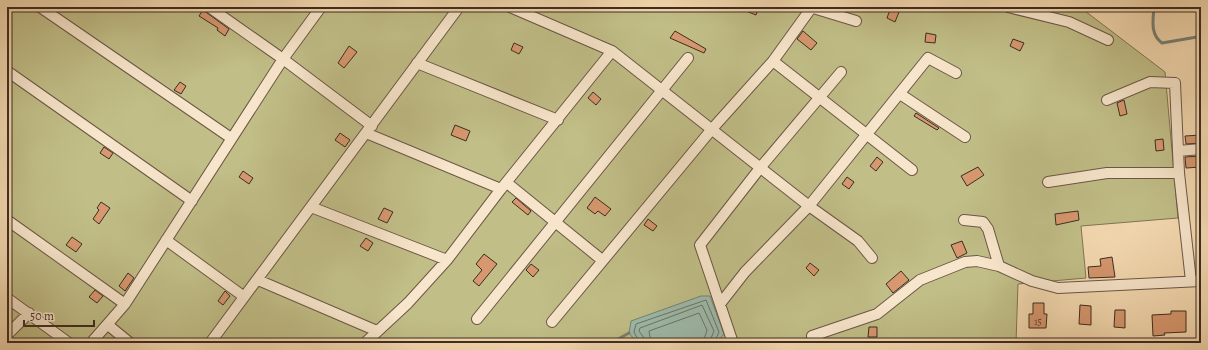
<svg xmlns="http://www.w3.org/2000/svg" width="1208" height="350" font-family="Alegreya,serif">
<rect width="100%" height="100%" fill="#f4d9b0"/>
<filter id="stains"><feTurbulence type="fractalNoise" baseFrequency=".005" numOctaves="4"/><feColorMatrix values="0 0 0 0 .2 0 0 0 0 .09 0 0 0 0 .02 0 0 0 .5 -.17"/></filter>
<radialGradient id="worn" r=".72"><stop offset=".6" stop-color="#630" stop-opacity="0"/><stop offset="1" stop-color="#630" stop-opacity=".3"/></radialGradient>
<path fill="#c1be87" stroke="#7f7556" d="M7,7H1063L1085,11L1165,72L1178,218L1081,226L1086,278L1018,284L1016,343H7Z"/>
<path fill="#9cbaaa" stroke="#768174" d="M701,296H710L724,334L718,341L708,343H637L629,333L631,321Z"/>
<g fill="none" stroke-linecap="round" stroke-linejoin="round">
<path stroke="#6c7367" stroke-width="1" d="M640,343L634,332L636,324L706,300L719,332L714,343
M645,343L644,338L639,331L640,328L702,305L714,331L709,343
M651,343L649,331L699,313L707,330L703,343"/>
<path stroke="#768174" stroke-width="3" d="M1154,7C1153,20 1150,34 1162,43L1197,37L1201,38
M611,343L629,333"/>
</g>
<path fill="#d7986f" stroke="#3d2c24" d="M736,7H759L756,15Z
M891,7H901L895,22L887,18Z
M203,10L229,29L225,36L217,30L218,28L199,16Z
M675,31L706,49L704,53L670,38Z
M803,31L817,43L811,50L797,39Z
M926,33L936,35L935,43L925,42Z
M1013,39L1024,43L1020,51L1010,46Z
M514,43L523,47L519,54L511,50Z
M349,46L357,52L344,68L338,63Z
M180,82L186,86L181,94L174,90Z
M593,92L601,99L596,105L588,98Z
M1124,100L1127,114L1120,116L1117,103Z
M916,113L939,128L937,130L914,116Z
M455,125L470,131L466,141L451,135Z
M340,133L350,140L345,147L335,140Z
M1201,135V143L1186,144L1185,136Z
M1163,139L1164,150L1156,151L1155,140Z
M104,147L113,153L109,159L100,153Z
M1201,156V167L1186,168L1185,157Z
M877,157L883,162L876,171L870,166Z
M978,167L984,175L967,186L961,176Z
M243,171L253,178L249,184L239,177Z
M847,177L854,182L849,189L842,184Z
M595,197L611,209L605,216L598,211L595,214L587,208Z
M516,198L531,211L528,215L512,202Z
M101,202L110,208L99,224L93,219L99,210L97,208Z
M384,208L393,212L387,223L378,219Z
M1078,211L1079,220L1056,225L1055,214Z
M648,219L657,226L653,231L644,225Z
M72,237L82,244L76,252L66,245Z
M366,238L373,243L368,251L360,246Z
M962,241L967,253L957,258L951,245Z
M484,254L497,264L479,286L473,281L482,270L476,264Z
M1112,257L1115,277L1089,278L1088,267L1101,266L1100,259Z
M810,263L819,270L814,276L806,268Z
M531,264L539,270L533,277L526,270Z
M901,271L909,280L893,293L886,284Z
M128,273L134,278L125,291L119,286Z
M95,290L103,296L97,303L89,297Z
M225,291L230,296L223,305L218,301Z
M1033,303H1044V314H1047L1046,328H1029V314H1033Z
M1080,305L1091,306V325L1079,324Z
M1115,310H1125V328L1114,327Z
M1171,311H1186V332L1164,333L1165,335L1153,336L1152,315L1171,314Z
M869,327H877V337H868Z"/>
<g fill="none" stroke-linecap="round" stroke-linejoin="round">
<defs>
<path id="minor" d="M40,7L231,138
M209,7L283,59L372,126
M510,7L612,51L809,206L928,58L956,73
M810,7L856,21
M1008,7L1069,22L1108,40
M773,61L912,170
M417,63L558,120
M7,71L192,201
M900,94L965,137
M1107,100L1150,82L1175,83L1179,173L1191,281
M366,133L501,189
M1178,151L1201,149
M1048,182L1107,173H1179
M507,183L602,260
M311,207L447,260
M7,220L125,304
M964,220L983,222L988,229L999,266L1032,281L1058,288L1201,281
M166,240L243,296
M258,280L377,331
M7,298L69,343
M720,304L745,272L809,206L858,241L872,258
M477,319L688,58
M552,322L712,129L773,61L812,7
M108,325L130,343
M7,335L29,313
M812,336L877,314L920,280L965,262L977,261L999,266
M91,343L125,304L283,59L321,7
M210,343L459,7
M365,343L408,303L447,260L501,189L612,51
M733,343L700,245L760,168L841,72"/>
</defs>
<use href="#minor" stroke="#6b5747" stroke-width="12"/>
<use href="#minor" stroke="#f8e6cc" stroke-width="10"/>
</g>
<g text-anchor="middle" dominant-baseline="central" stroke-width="3" stroke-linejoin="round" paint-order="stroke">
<g font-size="10" fill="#644737">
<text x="1038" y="321">15</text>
</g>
</g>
<rect width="1208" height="350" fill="none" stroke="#f4d9b0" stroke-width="24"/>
<rect x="8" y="8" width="1192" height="334" fill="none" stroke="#3d2c24" stroke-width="2"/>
<rect x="12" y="12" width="1184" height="326" fill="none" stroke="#3d2c24"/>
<path d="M24 320v6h70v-6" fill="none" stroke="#3d2c24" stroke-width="2"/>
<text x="30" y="320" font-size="12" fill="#3d2c24" stroke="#f8e6cc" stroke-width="3" paint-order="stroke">50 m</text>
<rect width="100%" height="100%" filter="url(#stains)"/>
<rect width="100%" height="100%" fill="url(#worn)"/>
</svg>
